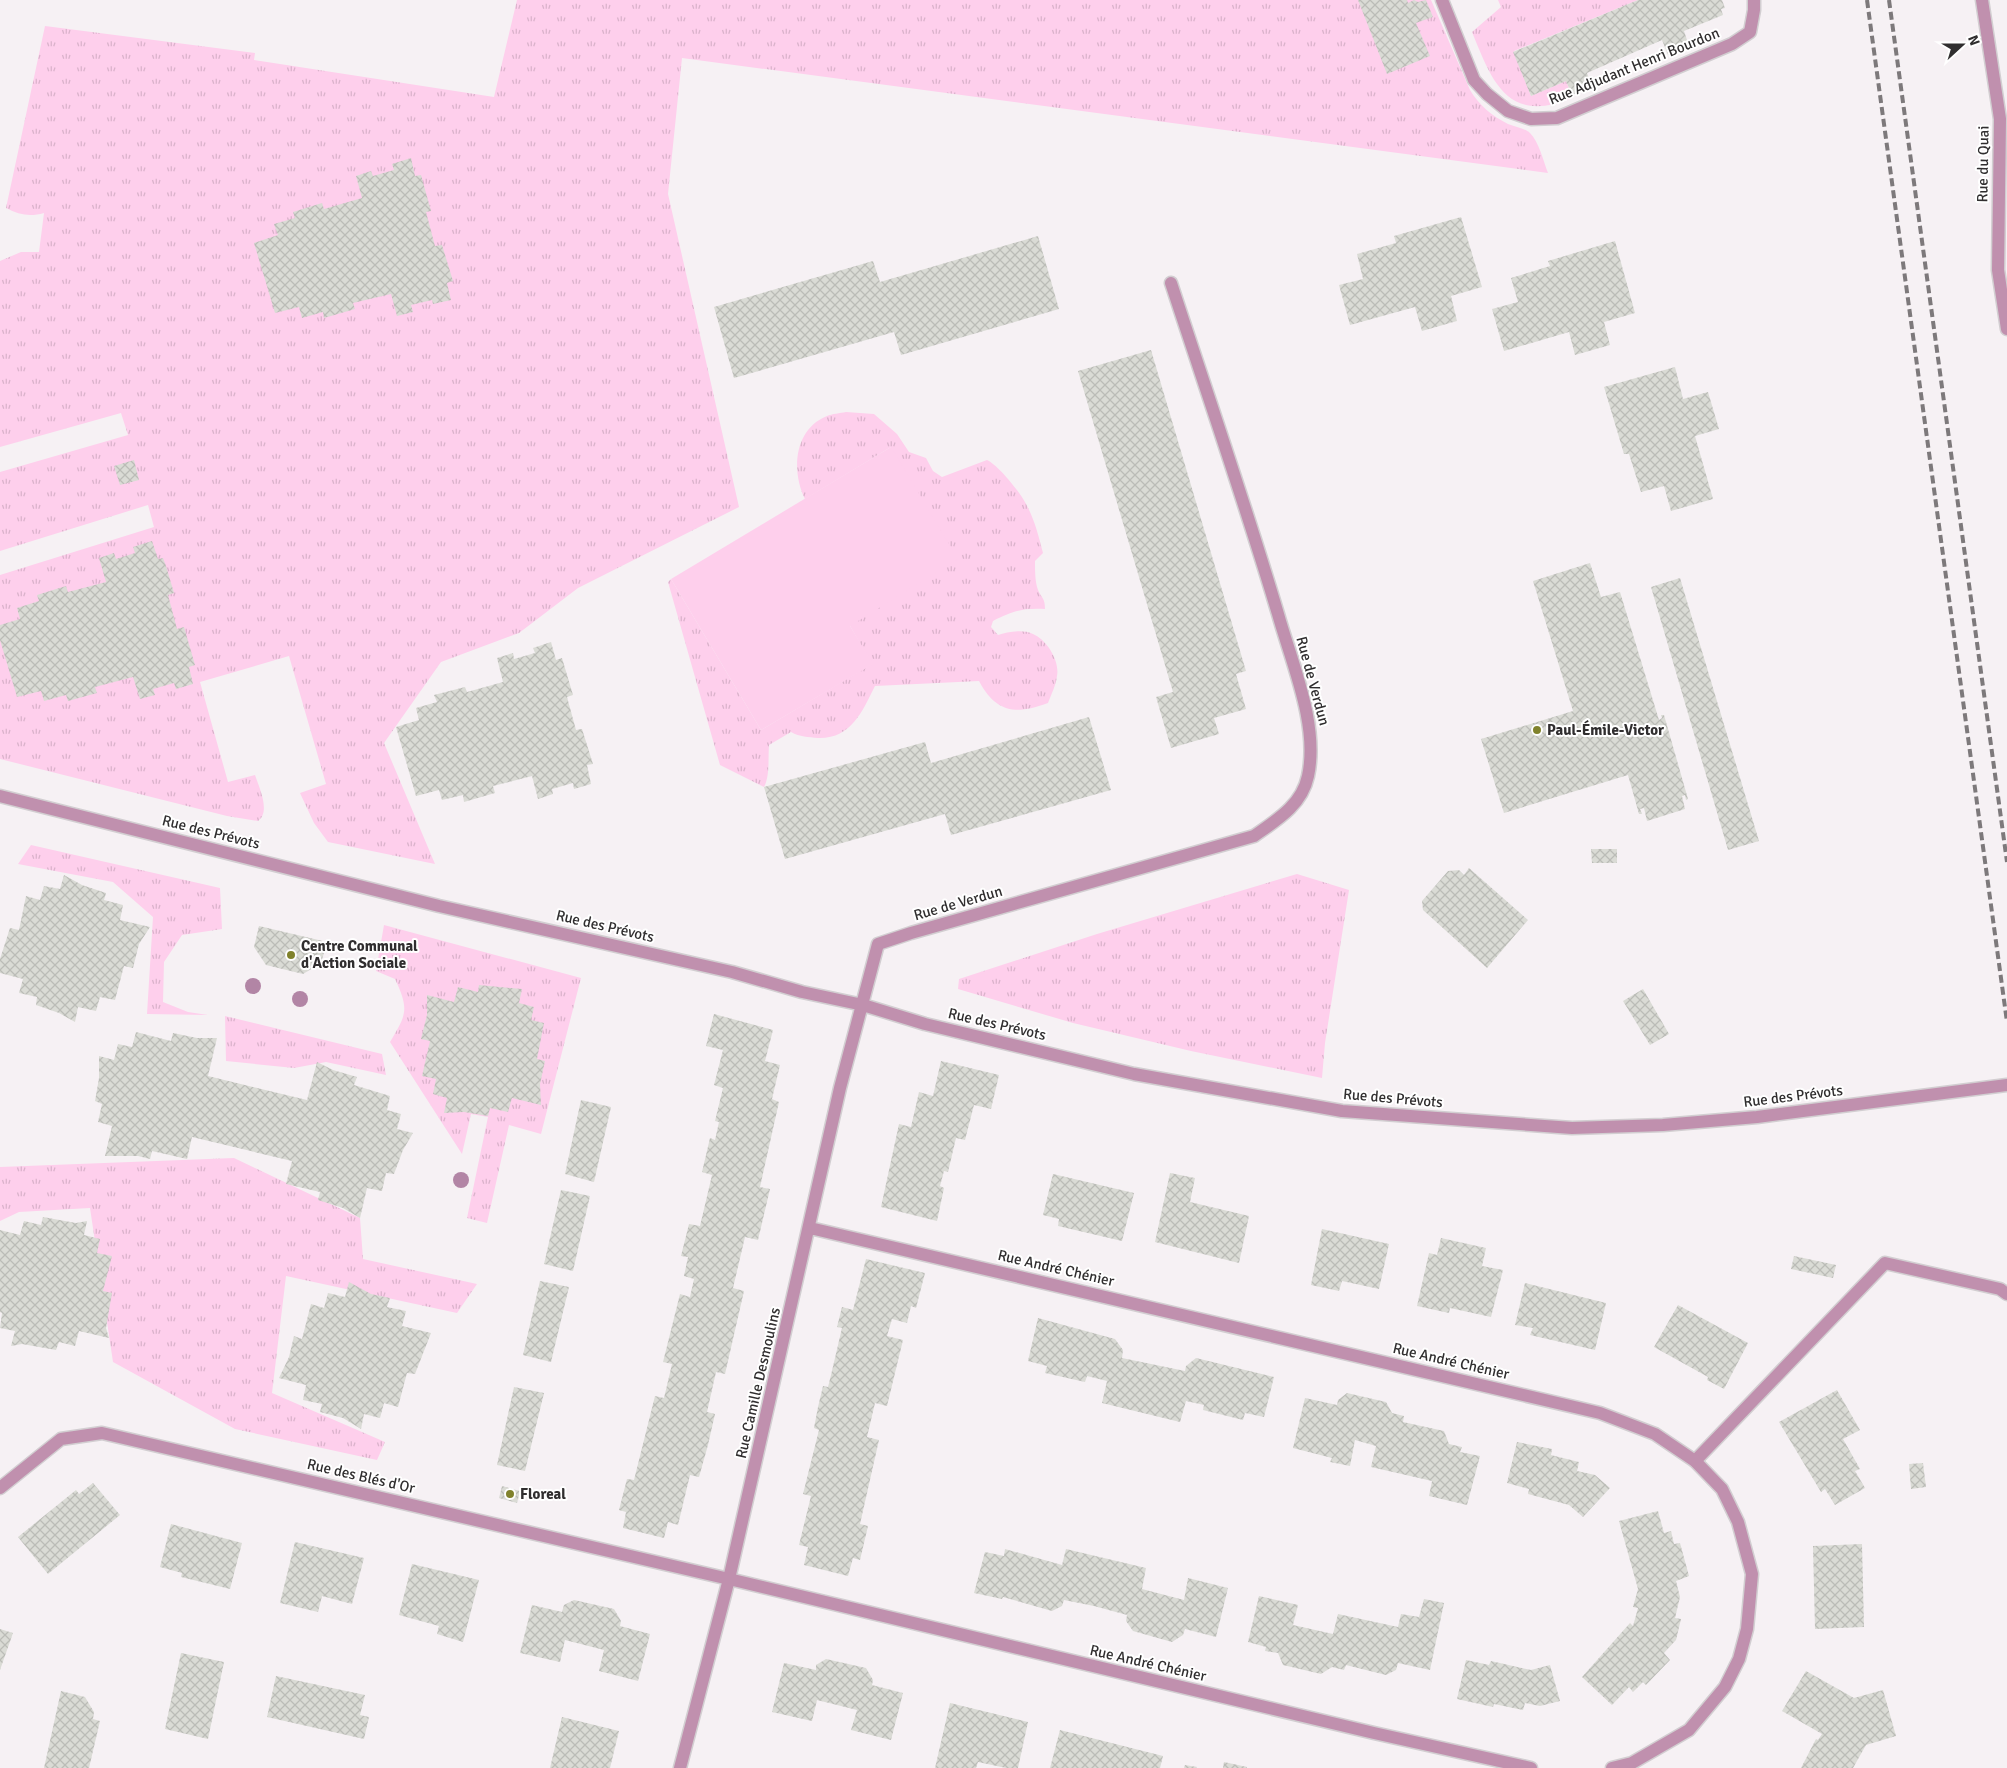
<svg xmlns="http://www.w3.org/2000/svg" width="2007" height="1768" font-family="Signika,sans-serif">
<defs>
<pattern id="grass-tufts" width="24" height="20" patternUnits="userSpaceOnUse" patternTransform="scale(1.25)"><rect width="24" height="20" fill="#fecfec"/><path d="M3 7l-1-3M5 7V3M7 7l1-3M15 17l-1-3M17 17v-4M19 17l1-3" fill="none" stroke="#dab2cb"/></pattern>
<pattern id="building-cross-hatch" width="8" height="8" patternUnits="userSpaceOnUse" patternTransform="scale(1.25)"><rect width="8" height="8" fill="#dadbd5"/><path d="M0 0l8 8M0 8l8-8" fill="none" stroke="#bbbcb7"/></pattern>
</defs>
<rect width="100%" height="100%" fill="#f6f1f4"/>
<path fill="url(#grass-tufts)" d="M517,0H1431L1470,90C1479,105 1492,116 1508,124C1515,127 1525,128 1530,133C1539,142 1543,160 1548,173L682,58L668,194L739,507L578,588L519,633L441,662L384,743L435,864L328,842L314,823L300,793L326,784L289,656L200,682L228,782L255,775C259,787 271,812 258,821L227,816L0,759V575L154,527L148,505L0,551V472L128,435L121,413L0,447V261L21,252H39L44,213C30,217 19,215 6,208L45,26L255,53L254,60L494,97Z
M1498,0H1638L1514,51L1531,96L1566,81L1573,98C1508,124 1493,84 1472,32L1501,7Z
M846,412L874,414L897,434L909,452L926,458L933,471L942,477L987,460C998,465 1020,492 1026,504C1034,518 1039,537 1043,553L1035,561C1035,570 1035,582 1038,590C1042,599 1045,598 1045,609C1022,608 1013,611 993,621L991,627L998,635C1007,632 1023,629 1033,634C1047,640 1060,661 1057,676C1056,685 1051,695 1048,703C1016,715 996,713 979,681L875,686C862,712 851,739 818,738C808,737 800,737 791,732L769,745C768,758 770,776 764,787L720,765L668,582L671,579L761,730L872,664L850,626L891,447L805,499C791,471 794,429 827,416C832,414 840,413 846,412Z
M31,845L220,888L222,929L182,935L164,962L163,1002L188,1012L208,1015L147,1014L153,917L113,882L18,864Z
M1297,874L1349,890L1325,1043L1322,1078L1191,1051L1073,1023L958,989L959,979L1097,934Z
M384,925L581,978L541,1134L509,1125L487,1223L467,1218L488,1117L471,1114L462,1154L390,1042C407,1014 409,1009 395,979L376,971Z
M225,1016L382,1054L386,1075L326,1062L294,1068L226,1061Z
M234,1158L360,1218L363,1259L477,1284L457,1313L286,1276L272,1393L385,1442L377,1460L235,1429L113,1362L90,1208L19,1212L0,1221V1167Z"/>
<path fill="#fecfec" d="M891,447L958,559L850,626L873,664L761,730L671,579Z"/>
<path fill="url(#building-cross-hatch)" d="M1358,0H1407L1408,3L1414,0L1418,2L1426,0L1433,17L1416,23L1430,56L1387,74Z
M1638,0H1722L1725,8L1721,9L1723,15L1684,31L1689,46L1668,55L1662,40L1587,73L1592,86L1572,95L1566,81L1531,96L1513,52Z
M411,158L415,176L421,175L431,211L426,212L435,246L442,245L453,281L447,283L451,300L433,304L432,300L411,305L413,312L397,316L391,294L353,303L355,309L324,318L323,312L302,318L299,307L275,313L254,243L278,235L274,224L295,218L293,212L322,203L324,209L362,198L356,176L371,171L373,176L394,170L392,164Z
M1461,217L1482,287L1451,296L1457,321L1422,331L1415,307L1350,325L1339,285L1363,279L1357,254L1396,243L1394,236Z
M1038,236L1059,309L901,355L894,332L734,378L714,307L873,261L880,282Z
M1615,241L1635,313L1604,322L1610,345L1575,355L1569,332L1504,351L1492,309L1518,302L1511,278L1550,266L1548,261Z
M1151,350L1246,671L1236,674L1246,709L1214,718L1219,734L1171,748L1156,697L1173,692L1078,371Z
M1675,367L1683,399L1708,392L1719,429L1695,436L1713,499L1671,511L1664,486L1641,492L1629,454H1624L1604,387Z
M134,460L139,480L120,485L114,466Z
M152,541L158,559L163,558L166,566L174,593L168,595L177,629L184,627L195,665L189,667L193,684L176,689L174,683L153,689L155,695L140,699L133,677L95,687L97,693L68,701L66,695L44,701L41,691L17,697L0,640V625L20,619L17,608L39,601L37,595L66,586L68,592L106,582L99,558L114,553L116,559L135,553L133,547Z
M1590,563L1601,597L1620,592L1659,720L1662,718L1661,715H1664L1688,799L1686,800L1685,795L1682,796L1685,809L1647,821L1644,808L1640,809L1642,814H1639L1628,775L1504,813L1481,739L1573,711L1533,581Z
M1680,578L1759,841L1728,850L1651,587Z
M551,642L556,660L562,658L573,695L567,697L576,730L582,729L593,764L587,765L591,784L574,789L573,783L552,789L553,794L538,799L532,776L493,786L495,793L464,802L463,795L442,800L439,790L416,796L396,727L419,720L416,708L437,702L434,695L465,687L467,692L503,682L497,658L513,653L514,659L535,653L533,648Z
M1089,717L1111,790L951,835L945,814L785,859L764,787L925,742L931,763Z
M1591,849H1617V863H1592Z
M1469,868L1528,920L1487,968L1423,910L1422,901L1448,871L1459,870L1464,875Z
M64,875L82,885L106,893L104,900L123,905L120,920L150,927L139,944L133,968L124,966L115,1000L100,997L96,1011L78,1007L75,1022L59,1013L36,1005L37,997L19,993L23,979L0,973V959L10,928L19,930L26,896L40,900L44,886L60,889Z
M259,926L327,942L321,963L303,974L266,965L254,947Z
M479,985L522,989L519,1003L534,1007L531,1020L544,1023L537,1059L545,1061L540,1084L541,1105L512,1098L508,1112L490,1108L488,1116L464,1112L444,1113L447,1098L433,1094L436,1079L422,1076L430,1041L421,1039L427,1015V995L454,1002L458,987L478,992Z
M1643,989L1669,1034L1650,1045L1623,1001Z
M714,1014L773,1030L765,1061L780,1065L772,1099L779,1102L760,1187L770,1189L758,1240L745,1237L733,1288L744,1291L725,1374L716,1372L707,1412L715,1414L708,1445L699,1477L690,1475L678,1525L668,1522L664,1538L623,1528L626,1512L619,1510L627,1479L634,1480L655,1396L664,1398L672,1364L663,1362L680,1294L690,1297L694,1279L684,1276L688,1257L681,1256L689,1224L700,1226L712,1175L702,1172L710,1138L715,1140L719,1122L715,1121L723,1088L714,1085L723,1050L706,1046Z
M136,1032L171,1041L173,1033L197,1038H217L208,1076L307,1100L317,1062L333,1070L357,1077L354,1085L390,1096L387,1110L401,1114L397,1129L413,1133L403,1150L394,1174L386,1173L382,1191L367,1188L360,1218L343,1208L318,1200L320,1192L286,1184L292,1161L192,1137L187,1159L152,1151L150,1159L138,1156H105L112,1126L98,1122L102,1104L95,1101L99,1078V1056L114,1060L118,1044L132,1047Z
M941,1061L999,1075L991,1109L974,1105L965,1140L956,1138L948,1172L944,1171L940,1186L944,1188L937,1221L881,1207L899,1124L911,1127L919,1092L933,1096Z
M581,1100L611,1107L594,1182L565,1174Z
M1170,1173L1195,1178L1190,1202L1249,1216L1239,1263L1155,1242Z
M1053,1174L1134,1193L1122,1241L1058,1226L1059,1219L1043,1215Z
M561,1190L590,1196L573,1271L544,1264Z
M43,1217L76,1223L87,1221L84,1235L100,1239L97,1253L112,1256L103,1291L112,1293L106,1328L109,1338L79,1331L75,1346L59,1342L56,1350L22,1344L11,1346L15,1331L0,1328L2,1313L0,1312V1230L20,1235L24,1221L41,1225Z
M1322,1229L1389,1244L1379,1289L1342,1281L1339,1291L1311,1285Z
M1441,1238L1486,1248L1482,1266L1503,1270L1491,1317L1450,1308L1449,1313L1417,1306L1429,1253L1437,1255Z
M1794,1256L1836,1265L1833,1278L1791,1269Z
M866,1259L925,1273L916,1308L911,1306L907,1323L892,1319L887,1336L903,1340L887,1406L875,1403L867,1437L879,1440L860,1524L868,1526L860,1560L853,1558L848,1576L804,1565L808,1547L799,1545L811,1496L803,1494L819,1430L814,1428L818,1407L823,1386L828,1387L831,1375L842,1328L837,1327L842,1307L853,1310Z
M540,1281L569,1287L551,1362L523,1355Z
M349,1282L371,1294L390,1298L387,1307L406,1311L402,1326L431,1333L415,1374L407,1373L398,1407L384,1403L380,1418L364,1414L361,1429L343,1418L320,1412L322,1404L303,1400L306,1385L279,1378L289,1357L294,1336L302,1339L311,1304L324,1308L328,1293L345,1297Z
M1525,1283L1606,1303L1595,1350L1530,1335L1533,1328L1515,1325Z
M1678,1305L1748,1343L1724,1389L1707,1380L1708,1377L1654,1347Z
M1038,1318L1115,1339L1123,1350L1122,1358L1185,1371L1186,1366L1196,1358L1274,1377L1264,1417L1245,1413L1243,1420L1203,1410L1204,1405L1186,1401L1180,1422L1102,1403L1107,1381L1087,1376L1085,1382L1045,1373L1047,1366L1028,1361Z
M514,1387L544,1393L525,1471L497,1465Z
M1837,1390L1860,1430L1843,1439L1860,1469L1855,1471L1865,1488L1835,1505L1825,1489L1821,1492L1779,1422Z
M1347,1393L1386,1402L1392,1413L1404,1416L1403,1422L1444,1431L1449,1444L1462,1447L1460,1452L1480,1456L1467,1505L1429,1496L1432,1481L1371,1467L1376,1446L1355,1440L1350,1466L1330,1462L1332,1458L1293,1448L1305,1398L1337,1405L1338,1400Z
M1517,1442L1552,1449L1551,1455L1579,1462L1577,1471L1595,1475L1610,1488L1583,1517L1569,1505L1528,1494L1529,1489L1507,1483Z
M1923,1463L1926,1487L1911,1489L1909,1464Z
M93,1483L120,1515L48,1574L18,1537L76,1490L79,1494Z
M502,1486L520,1491L517,1503L499,1498Z
M1658,1511L1664,1533L1671,1531L1674,1544L1680,1543L1689,1576L1676,1581L1680,1597L1675,1618L1681,1619L1676,1640L1664,1653L1670,1660L1646,1685L1643,1682L1633,1692L1629,1687L1612,1705L1582,1677L1630,1623L1633,1626L1638,1608L1633,1607L1638,1589L1619,1521Z
M171,1524L242,1543L230,1589L181,1577L182,1573L160,1567Z
M295,1542L364,1558L352,1604L322,1596L318,1612L280,1603Z
M1862,1544L1864,1627L1815,1629L1813,1546Z
M1005,1549L1062,1565L1066,1549L1146,1568L1142,1589L1184,1600L1188,1578L1228,1588L1216,1637L1185,1629L1183,1635L1172,1642L1133,1631L1126,1621L1127,1615L1094,1606L1064,1600L1062,1606L1052,1611L1003,1597L1002,1599L974,1593L985,1552L1004,1556Z
M412,1564L479,1580L463,1642L437,1634L439,1626L399,1615Z
M1259,1596L1298,1605L1293,1625L1333,1634L1338,1614L1398,1627L1401,1614L1419,1617L1424,1599L1444,1603L1430,1670L1398,1663L1396,1670L1386,1675L1346,1665L1344,1670L1332,1667L1321,1674L1283,1665L1278,1653L1265,1651L1266,1647L1248,1642Z
M574,1600L614,1609L621,1621L620,1626L650,1634L638,1681L599,1671L604,1650L565,1640L560,1662L520,1653L532,1605L562,1612L564,1605Z
M0,1629L13,1633L0,1670Z
M181,1653L224,1662L208,1739L165,1729Z
M826,1659L866,1668L873,1680L872,1685L903,1693L891,1740L851,1730L857,1710L817,1700L812,1721L772,1712L784,1663L816,1670V1665Z
M1466,1660L1489,1665L1491,1661L1531,1670L1550,1665L1560,1701L1540,1706L1525,1703L1523,1710L1494,1704L1493,1707L1457,1699Z
M1806,1671L1854,1698L1883,1690L1896,1736L1866,1745L1853,1768H1801L1816,1739L1818,1740L1822,1734L1782,1711Z
M276,1676L365,1695L360,1715L369,1717L364,1739L267,1717Z
M61,1691L85,1697L94,1712L93,1719L100,1721L89,1768H44Z
M950,1703L1028,1722L1018,1768H1006L978,1762L976,1768H935Z
M562,1717L619,1731L610,1768H550Z
M1060,1730L1163,1756L1160,1768H1050Z
M1224,1762L1247,1767V1768H1223Z
M1185,1765L1197,1767L1196,1768H1184Z"/>
<g fill="none" stroke-linecap="round" stroke-linejoin="round">
<defs>
<path id="service" d="M1695,1461L1885,1263L2000,1289L2007,1294"/>
<path id="minor" d="M1442,0L1474,80L1487,94L1508,111L1531,119L1557,118L1732,44L1750,32L1754,10V0
M1982,0L2000,119L1998,270L2007,329
M0,796L439,906L732,972L802,992L863,1005L925,1024L1134,1074L1342,1111L1572,1128L1663,1125L1757,1117L2007,1085
M810,1228L1600,1413L1655,1434L1695,1461L1722,1489L1738,1522L1752,1574L1747,1629L1739,1659L1725,1687L1689,1730L1632,1763L1612,1768
M0,1488L61,1439L102,1433L729,1579L1374,1733L1531,1768
M680,1768L729,1579L840,1088L878,944L911,933L1254,836C1277,820 1302,805 1308,776C1319,725 1292,664 1278,614C1245,503 1207,393 1171,283"/>
</defs>
<use href="#service" stroke="#d2ced1" stroke-width="15"/>
<use href="#minor" stroke="#d2ced1" stroke-width="15"/>
<use href="#service" stroke="#c090ae" stroke-width="12"/>
<use href="#minor" stroke="#c090ae" stroke-width="12"/>
<path stroke="#7d797b" stroke-width="4" stroke-dasharray="8 4" stroke-linecap="butt" d="M1867,0L2007,1022
M1889,0L2007,862"/>
</g>
<g fill="#b285a5">
<circle cx="253" cy="986" r="8"/>
<circle cx="300" cy="999" r="8"/>
<circle cx="461" cy="1180" r="8"/>
</g>
<g fill="#80822c" stroke="#fff" stroke-width="2">
<circle cx="1537" cy="730" r="5"/>
<circle cx="291" cy="955" r="5"/>
<circle cx="510" cy="1494" r="5"/>
</g>
<g text-anchor="middle" dominant-baseline="central" stroke-width="4" stroke-linejoin="round" paint-order="stroke">
<g font-size="15" fill="#302e2f" stroke="#fff">
<text transform="translate(1634 66) rotate(-22)">Rue Adjudant Henri Bourdon</text>
<text transform="translate(1983 164) rotate(-89)">Rue du Quai</text>
<text transform="translate(1313 681) rotate(75)">Rue de Verdun</text>
<text transform="translate(211 832) rotate(14)">Rue des Prévots</text>
<text transform="translate(958 903) rotate(-16)">Rue de Verdun</text>
<text transform="translate(605 926) rotate(13)">Rue des Prévots</text>
<text transform="translate(997 1024) rotate(13)">Rue des Prévots</text>
<text transform="translate(1793 1096) rotate(-7)">Rue des Prévots</text>
<text transform="translate(1393 1098) rotate(5)">Rue des Prévots</text>
<text transform="translate(1056 1268) rotate(13)">Rue André Chénier</text>
<text transform="translate(1451 1361) rotate(13)">Rue André Chénier</text>
<text transform="translate(758 1383) rotate(-77)">Rue Camille Desmoulins</text>
<text transform="translate(361 1476) rotate(13)">Rue des Blés d'Or</text>
<text transform="translate(1148 1663) rotate(13)">Rue André Chénier</text>
</g>
<g font-size="15" font-weight="bold" fill="#302e2f" stroke="#fff" text-anchor="start">
<text x="1547" y="730">Paul-Émile-Victor</text>
<text x="301" y="946">Centre Communal<tspan x="301" dy="17">d'Action Sociale</tspan></text>
<text x="520" y="1494">Floreal</text>
</g>
</g>
<g transform="translate(1962 45) rotate(69)" stroke="#ffffff" stroke-width="4" paint-order="stroke">
<path d="M0-4L9 19L0 12L-9 19Z" fill="#302e2f"/>
<text y="-8" font-size="14" font-weight="bold" text-anchor="middle" fill="#302e2f">N</text>
</g>
</svg>
